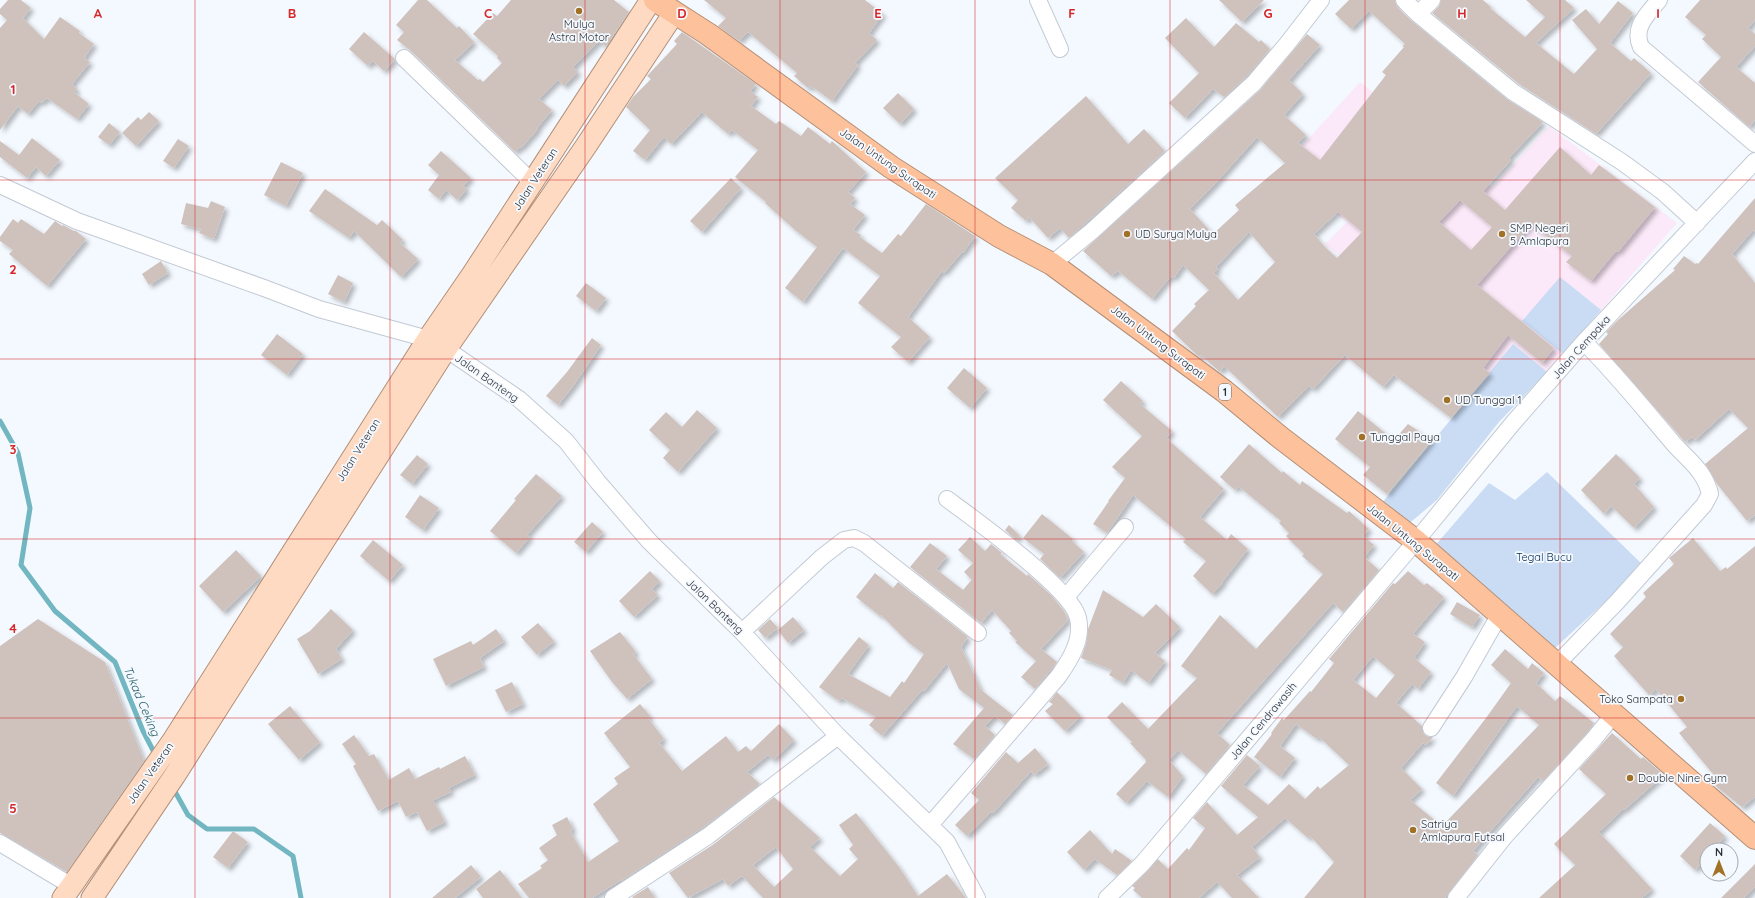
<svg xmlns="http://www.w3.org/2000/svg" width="1755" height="898" font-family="Quicksand,sans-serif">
<defs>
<filter id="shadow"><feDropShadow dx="3.5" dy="3.5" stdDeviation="2" flood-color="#0004"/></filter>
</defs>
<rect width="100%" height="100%" fill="#f4f9ff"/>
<path fill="#fbe8f8" d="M1360,82L1492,188L1549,126L1677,223L1547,372L1513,344L1490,373L1325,244L1347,222L1281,169Z"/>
<path fill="#c9dcf4" d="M1560,277L1601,310L1563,354L1522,321Z
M1513,344L1547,372L1499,422L1437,500L1406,526L1381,504Z
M1547,472L1644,566L1555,648L1433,548L1489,483L1515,500Z"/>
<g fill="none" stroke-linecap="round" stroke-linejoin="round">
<path stroke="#71b6c0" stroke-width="5" d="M0,421L18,453L30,508L21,565L55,611L115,662L143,731L156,756
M173,788L188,815L207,829H254L293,856L301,898"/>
</g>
<path fill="#cfc2bd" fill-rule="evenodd" filter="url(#shadow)" d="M8,0H21L31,8L23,18L44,39L60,17L80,31L79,33L94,44L84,58L90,62L72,84L77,89L74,92L89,104L77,119L47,98L41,103L39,101L28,114L18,106L0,130V28L7,20L0,14V9Z
M418,0H427L457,28L459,26L474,42L455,60L478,80L480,79L483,82L502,63L497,58L498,56L473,34L493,13L497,16L511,0H614L629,12L606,46L599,41L573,67L578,72L564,86L558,80L539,99L552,110L537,128L538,129L521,148L520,147L515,152L411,51L397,40L404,32L396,25Z
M704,0H865L883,14L869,33L877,40L855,63L858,65L832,101L811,86L808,88L794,76L797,73L748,32L739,41L718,26L726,18Z
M1219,0H1264L1242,22Z
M1349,0H1395L1397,7L1412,21L1507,99L1543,122L1509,158L1511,160L1483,191L1505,210L1560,147L1591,175L1599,165L1655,207L1618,252L1616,251L1591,281L1566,262L1572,256L1531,224L1477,285L1554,348L1542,363L1508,335L1483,368L1490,373L1451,418L1394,375L1383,387L1345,355L1313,389L1309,386L1278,417L1224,366L1220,372L1201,355L1199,357L1198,356L1172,331L1196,306L1194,304L1209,290L1183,265L1174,278L1171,276L1152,299L1118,271L1111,276L1083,251L1260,90L1307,34L1320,45L1289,80L1303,94L1284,115L1306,135L1298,143L1320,160L1386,75L1382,72L1404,47L1402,46L1405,44L1369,11L1351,29L1335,14ZM1257,137L1285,163L1235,205L1239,210L1213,234L1190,209L1214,185ZM1460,200L1492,227L1471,250L1439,222ZM1338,212L1362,232L1337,258L1325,247L1314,234ZM1249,232L1275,262L1238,300L1214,273L1218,269L1216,267Z
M1441,0H1483L1491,7L1490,8L1525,37L1545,17L1526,0H1565L1574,8L1536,43L1574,74L1597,49L1572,20L1586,9L1599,24L1618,1L1633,13L1610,43L1631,61L1634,58L1651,73L1596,134L1519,84L1432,13L1439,6Z
M1700,0H1755V20L1748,28L1755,34V46L1736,67L1755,83V120L1749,127L1698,82L1721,57L1702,39L1706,35L1685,17Z
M1186,18L1214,47L1236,23L1259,42L1261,40L1270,49L1247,76L1224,97L1213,89L1185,118L1169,103L1199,73L1165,38Z
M364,32L395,59L384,71L373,61L368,66L349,49Z
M682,32L756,84L750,91L758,97L751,106L776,124L779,121L801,136L808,127L830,144L832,141L866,172L848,192L855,198L850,204L865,215L853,230L861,235L860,237L882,253L898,234L901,236L926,204L975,236L963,253L962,252L944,273L942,271L908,317L930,337L908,362L891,347L901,337L858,303L880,276L843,248L803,302L785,288L817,247L795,230L765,203L766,202L735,177L758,150L732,130L728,134L702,112L671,144L664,137L645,160L633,151L650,130L626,107L633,97L651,79L647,76L677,44L674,41Z
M898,93L914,109L900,124L883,108Z
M1086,96L1128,144L1144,129L1165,151L1069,238L1060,228L1048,238L1029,217L1026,221L1011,208L1018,200L995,178Z
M149,112L159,121L136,146L122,133L138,117L141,120Z
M109,123L120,132L109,145L98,137Z
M32,138L60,160L46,176L36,167L27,178L0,157V141L19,155Z
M178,139L189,146L174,168L163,161Z
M441,151L471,178L463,186L467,189L457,200L446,190L439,199L428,190L439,175L428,165Z
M281,162L303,173L286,206L264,195Z
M731,178L741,188L702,232L690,221Z
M325,189L377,225L382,220L403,240L400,243L418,259L401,277L354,231L349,238L309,211Z
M1755,198V232L1753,230L1732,254L1755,283V515L1747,521L1717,484L1705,464L1748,428L1729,409L1695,440L1692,437L1685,442L1599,344L1608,334L1606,332L1618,320L1675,270L1673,269L1684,256L1695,264L1697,263L1698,264Z
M211,201L225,207L214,239L199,233L201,229L181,224L186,203L208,208Z
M13,219L18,223L21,219L44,234L55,221L62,226L63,225L74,231H76L86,239L47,286L9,254L13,250L0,241V237Z
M161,261L168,273L149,285L142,274Z
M338,275L353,283L344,302L328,294Z
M586,283L606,298L596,311L576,296Z
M277,334L303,354L287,375L261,355Z
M592,338L601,345L574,385L558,405L546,396L567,372Z
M964,368L987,388L970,408L947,388Z
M1121,381L1143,401L1140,404L1172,431L1166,438L1224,489L1200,517L1227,540L1231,534L1248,549L1222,582L1223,583L1212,594L1193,576L1206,561L1183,542L1186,539L1133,495L1107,533L1093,524L1109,501H1108L1125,478L1112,467L1142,436L1103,400Z
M697,410L717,428L678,472L663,458L670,450L649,430L666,412L682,427Z
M1358,411L1394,440L1408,424L1432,440L1387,494L1363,475L1370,467L1335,439Z
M1249,444L1282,473L1283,471L1300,485L1302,481L1347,513L1349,511L1369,529L1363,536L1374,545L1364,557L1379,570L1343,612L1333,603L1217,733L1230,745L1206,774L1178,750L1169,760L1183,776L1168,797L1147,781L1126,803L1116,794L1146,762V760L1130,743L1132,742L1107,717L1122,702L1148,729L1197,678L1181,666L1220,615L1256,649L1323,574L1302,556L1304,554L1286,536L1289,533L1279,523L1281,521L1238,486L1235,490L1220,477Z
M1616,454L1640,478L1634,484L1654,507L1634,528L1611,506L1604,514L1581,490Z
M417,455L428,464L412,484L400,475Z
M536,474L562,496L527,535L530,537L516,553L490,531L516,500L514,499Z
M420,495L439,508L423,530L405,517Z
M1042,514L1073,539L1072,541L1084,552L1060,578L1040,559L1044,554L1023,538Z
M592,522L603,532L586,552L574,542Z
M1009,525L1020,536L1016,540L1005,530Z
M970,537L985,551L991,544L1002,553L1000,554L1027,576L1028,574L1052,596L1064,611L1068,620L1041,649L1057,662L1035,689L1021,677L1036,661L1015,642L1017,641L1009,633L1011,631L992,610L981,623L910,567L930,543L947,556L936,569L963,590L973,578L972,580L964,572L973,563L958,550Z
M1693,538L1720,571L1726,567L1727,569L1755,546V797L1742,807L1713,784L1718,780L1679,733L1687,727L1656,689L1649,695L1614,656L1623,647L1610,634L1646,597L1643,593L1674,564L1669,558Z
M373,540L403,565L389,581L360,556Z
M236,550L261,576L223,612L199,586Z
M650,571L660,581L652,589L658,595L634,617L619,601Z
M1408,571L1424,585L1427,583L1444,597L1413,634L1425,642L1414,658L1431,672L1418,689L1412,684L1396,703L1422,726V732L1426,736L1433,737L1426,745L1423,743L1401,768L1422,789L1410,800L1442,826L1539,725L1517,706L1453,796L1436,783L1486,718L1511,683L1491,665L1505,649L1528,669L1532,663L1544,673L1536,683L1555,701L1560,696L1594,723L1586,734L1543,781L1538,777L1473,851L1478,855L1445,898H1304L1334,862L1310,836L1308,838L1285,818L1252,847L1260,857L1237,875L1259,898H1232L1217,882L1199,898H1142L1133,890L1135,888L1132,886L1158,859L1168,869L1187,848L1189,850L1205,828L1193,818L1207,802L1237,835L1258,817L1221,786L1247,755L1260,766L1243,785L1268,805L1289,784L1305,799L1318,786L1320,789L1349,765L1319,737L1317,739L1296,724L1280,746L1295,758L1280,777L1254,757L1272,734L1271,733L1282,718L1284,720L1310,691L1311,692L1334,663L1329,659L1393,583L1395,584ZM1373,656L1395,675L1376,698L1353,680Z
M875,573L893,588L898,582L968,637L961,647L981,690L1013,715L1005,724L995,716L985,726L995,735L974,759L953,744L984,708L959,689L947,663L924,691L922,690L882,736L869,725L876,717L842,698L839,701L819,687L859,637L869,645L848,674L890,697L902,681L904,683L924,654L909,643L881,615L880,616L856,597Z
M1103,590L1143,617L1156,604L1180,627L1155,653L1165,661L1148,683L1131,670L1123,683L1109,675L1112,670L1081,658L1086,644L1088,629Z
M1457,602L1480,615L1472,627L1450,614Z
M331,609L353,630L336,649L342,659L318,674L297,639L310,631Z
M793,617L804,630L788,643L778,630Z
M38,619L105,662L144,761L67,872L0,833V646Z
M770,619L778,628L765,638L758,630Z
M538,623L554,641L537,655L521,637Z
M496,629L504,641L480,658L484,667L446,686L433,659L471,641L473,645Z
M620,632L636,652L633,654L652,679L627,699L612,682L590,651Z
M512,682L523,704L506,712L495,690Z
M1057,692L1081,716L1065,731L1045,711L1053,704L1049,702Z
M640,704L650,716L648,718L664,739L659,743L682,771L726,736L738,752L746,746L751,751L779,724L794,740L773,760L768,755L747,772L760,784L702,828L621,881V880L592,898H529L518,884L542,868L540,866L548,860L539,848L557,835L552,825L567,817L573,829L570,831L588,862L619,841L593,804L618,784L614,778L630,767L604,733Z
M290,706L320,742L299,760L268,724Z
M1612,733L1641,759L1643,757L1664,775L1624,810L1623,809L1599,832L1652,889L1642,898H1539L1575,865L1554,844L1606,794L1579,769Z
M354,735L369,756L374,754L389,780L409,768L415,779L439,767L440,769L465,756L475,775L449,788L451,792L433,800L445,822L427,831L417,812L406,817L398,801L378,811L353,766L356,764L342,744Z
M1035,748L1048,764L1034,775L1031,771L993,813L991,812L967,836L955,825L979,800L971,793L1006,752L1018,763Z
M774,797L820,838L810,847L840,876L858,859L849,849L853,845L839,825L856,813L899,867L918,896L947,874L966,898H763L742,876L728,886L723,879L688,898L669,873L714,844ZM776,847L793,869L774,887L753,865Z
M1710,823L1725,836L1712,850H1707V856L1695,870L1680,856Z
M1090,830L1112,854L1115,849L1132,861L1117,875L1095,859L1084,870L1067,852Z
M233,831L248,842L228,868L213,857Z
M1755,864V887L1744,898H1721Z
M471,865L481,877L455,898H432Z
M500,870L522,898H483L476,889Z
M648,887L655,898H633L632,897Z"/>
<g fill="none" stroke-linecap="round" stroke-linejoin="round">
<defs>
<path id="minor" d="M1038,0L1060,49
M1404,0L1418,14L1513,92L1622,162L1663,192L1697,223
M1659,0C1648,14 1632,27 1641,47L1755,144
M1418,14L1432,0
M404,58L532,182
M0,185L77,221L264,288L319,309L428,339L446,349L519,399L566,441L598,482L649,541L742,632L838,736L947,842L977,898
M1052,264L1092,231L1254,83L1287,44L1321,0
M1066,597L1125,527
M742,632L822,557L844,540L854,538L864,543L978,633
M1556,665L1617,602L1704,505L1710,494C1705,471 1688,460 1673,443C1644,409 1616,374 1584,342
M1431,728L1464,677L1500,614
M930,825L1058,677C1070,660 1083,640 1078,618C1072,589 974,519 947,499
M0,843L70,885
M613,898L708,836L838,736
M1107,898L1142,864L1416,541L1513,423L1584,342L1755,161
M1456,898L1505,836L1593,740L1614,714"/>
<path id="major" d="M63,898L174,739L428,339L472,275L651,0
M92,898L175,775L446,349L586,146L674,13"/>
<path id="highway" d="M655,0L708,34L891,167L999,236L1052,264L1224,391L1281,438L1416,541L1755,838"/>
</defs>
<use href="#minor" stroke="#c3cad4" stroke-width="18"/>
<use href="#major" stroke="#b48f77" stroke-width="23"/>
<use href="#highway" stroke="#b48f77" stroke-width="24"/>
<use href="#minor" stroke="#fff" stroke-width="16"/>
<use href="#major" stroke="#fedac3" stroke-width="21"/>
<use href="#highway" stroke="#fdc29b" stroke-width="22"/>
</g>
<path fill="none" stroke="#d62828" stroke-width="1" stroke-opacity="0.55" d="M195,0V898M390,0V898M585,0V898M780,0V898M975,0V898M1170,0V898M1365,0V898M1560,0V898M0,180H1755M0,359H1755M0,539H1755M0,718H1755"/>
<g fill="#a17225" stroke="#f4f9ff" stroke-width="1.5">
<circle cx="579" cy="11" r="4"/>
<circle cx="1127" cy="234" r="4"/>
<circle cx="1502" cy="234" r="4"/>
<circle cx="1447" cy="400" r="4"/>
<circle cx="1362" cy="437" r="4"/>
<circle cx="1681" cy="699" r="4"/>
<circle cx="1630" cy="778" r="4"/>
<circle cx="1413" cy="830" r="4"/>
</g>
<g text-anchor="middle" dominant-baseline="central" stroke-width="3.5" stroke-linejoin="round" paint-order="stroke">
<rect fill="#f4f9ff" stroke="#696c71" stroke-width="1" x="1219" y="384" width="12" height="16" rx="3"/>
<g font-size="10" font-weight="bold" fill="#2d3034">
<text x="1225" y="392">1</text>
</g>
<g font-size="11" fill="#2d3034" stroke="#f4f9ff" text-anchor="start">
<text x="579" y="24" text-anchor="middle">Mulya<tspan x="579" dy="13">Astra Motor</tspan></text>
<text x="1510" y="228">SMP Negeri<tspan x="1510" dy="13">5 Amlapura</tspan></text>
<text x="1135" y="234">UD Surya Mulya</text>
<text x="1455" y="400">UD Tunggal 1</text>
<text x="1370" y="437">Tunggal Paya</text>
<text x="1673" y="699" text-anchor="end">Toko Sampata</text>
<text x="1638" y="778">Double Nine Gym</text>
<text x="1421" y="824">Satriya<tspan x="1421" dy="13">Amlapura Futsal</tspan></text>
</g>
<g font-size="11" fill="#2d3034" stroke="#f4f9ff">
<text transform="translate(888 163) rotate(35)">Jalan Untung Surapati</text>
<text transform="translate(535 179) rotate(-57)">Jalan Veteran</text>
<text transform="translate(1158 342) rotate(37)">Jalan Untung Surapati</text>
<text transform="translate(1581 347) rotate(-48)">Jalan Cempaka</text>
<text transform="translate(487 378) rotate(35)">Jalan Banteng</text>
<text transform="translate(358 450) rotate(-58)">Jalan Veteran</text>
<text transform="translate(1413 542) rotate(39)">Jalan Untung Surapati</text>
<text transform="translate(715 606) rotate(44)">Jalan Banteng</text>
<text transform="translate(1263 721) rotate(-50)">Jalan Cendrawasih</text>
<text transform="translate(150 773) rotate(-55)">Jalan Veteran</text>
</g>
<g font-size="11" fill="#032a55" stroke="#f4f9ff">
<text x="1544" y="557">Tegal Bucu</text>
</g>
<g font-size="12" font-style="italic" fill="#275f65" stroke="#f4f9ff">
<text transform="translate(142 701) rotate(67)">Tukad Ceking</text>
</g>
</g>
<g font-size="13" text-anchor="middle" font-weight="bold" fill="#d62828" stroke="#f4f9ff" stroke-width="3.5" stroke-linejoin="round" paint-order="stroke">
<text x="98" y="18">A</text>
<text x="292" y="18">B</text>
<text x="488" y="18">C</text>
<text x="682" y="18">D</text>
<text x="878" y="18">E</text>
<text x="1072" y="18">F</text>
<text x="1268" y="18">G</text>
<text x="1462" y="18">H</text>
<text x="1658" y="18">I</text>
<text x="13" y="94">1</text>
<text x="13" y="274">2</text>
<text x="13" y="454">3</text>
<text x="13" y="633">4</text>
<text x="13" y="813">5</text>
</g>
<g transform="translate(1719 862)"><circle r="19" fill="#f4f9ff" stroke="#a4a9ae"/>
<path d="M0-3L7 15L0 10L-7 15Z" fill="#a17225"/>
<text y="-6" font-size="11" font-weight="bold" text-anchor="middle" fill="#2d3034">N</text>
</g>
</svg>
